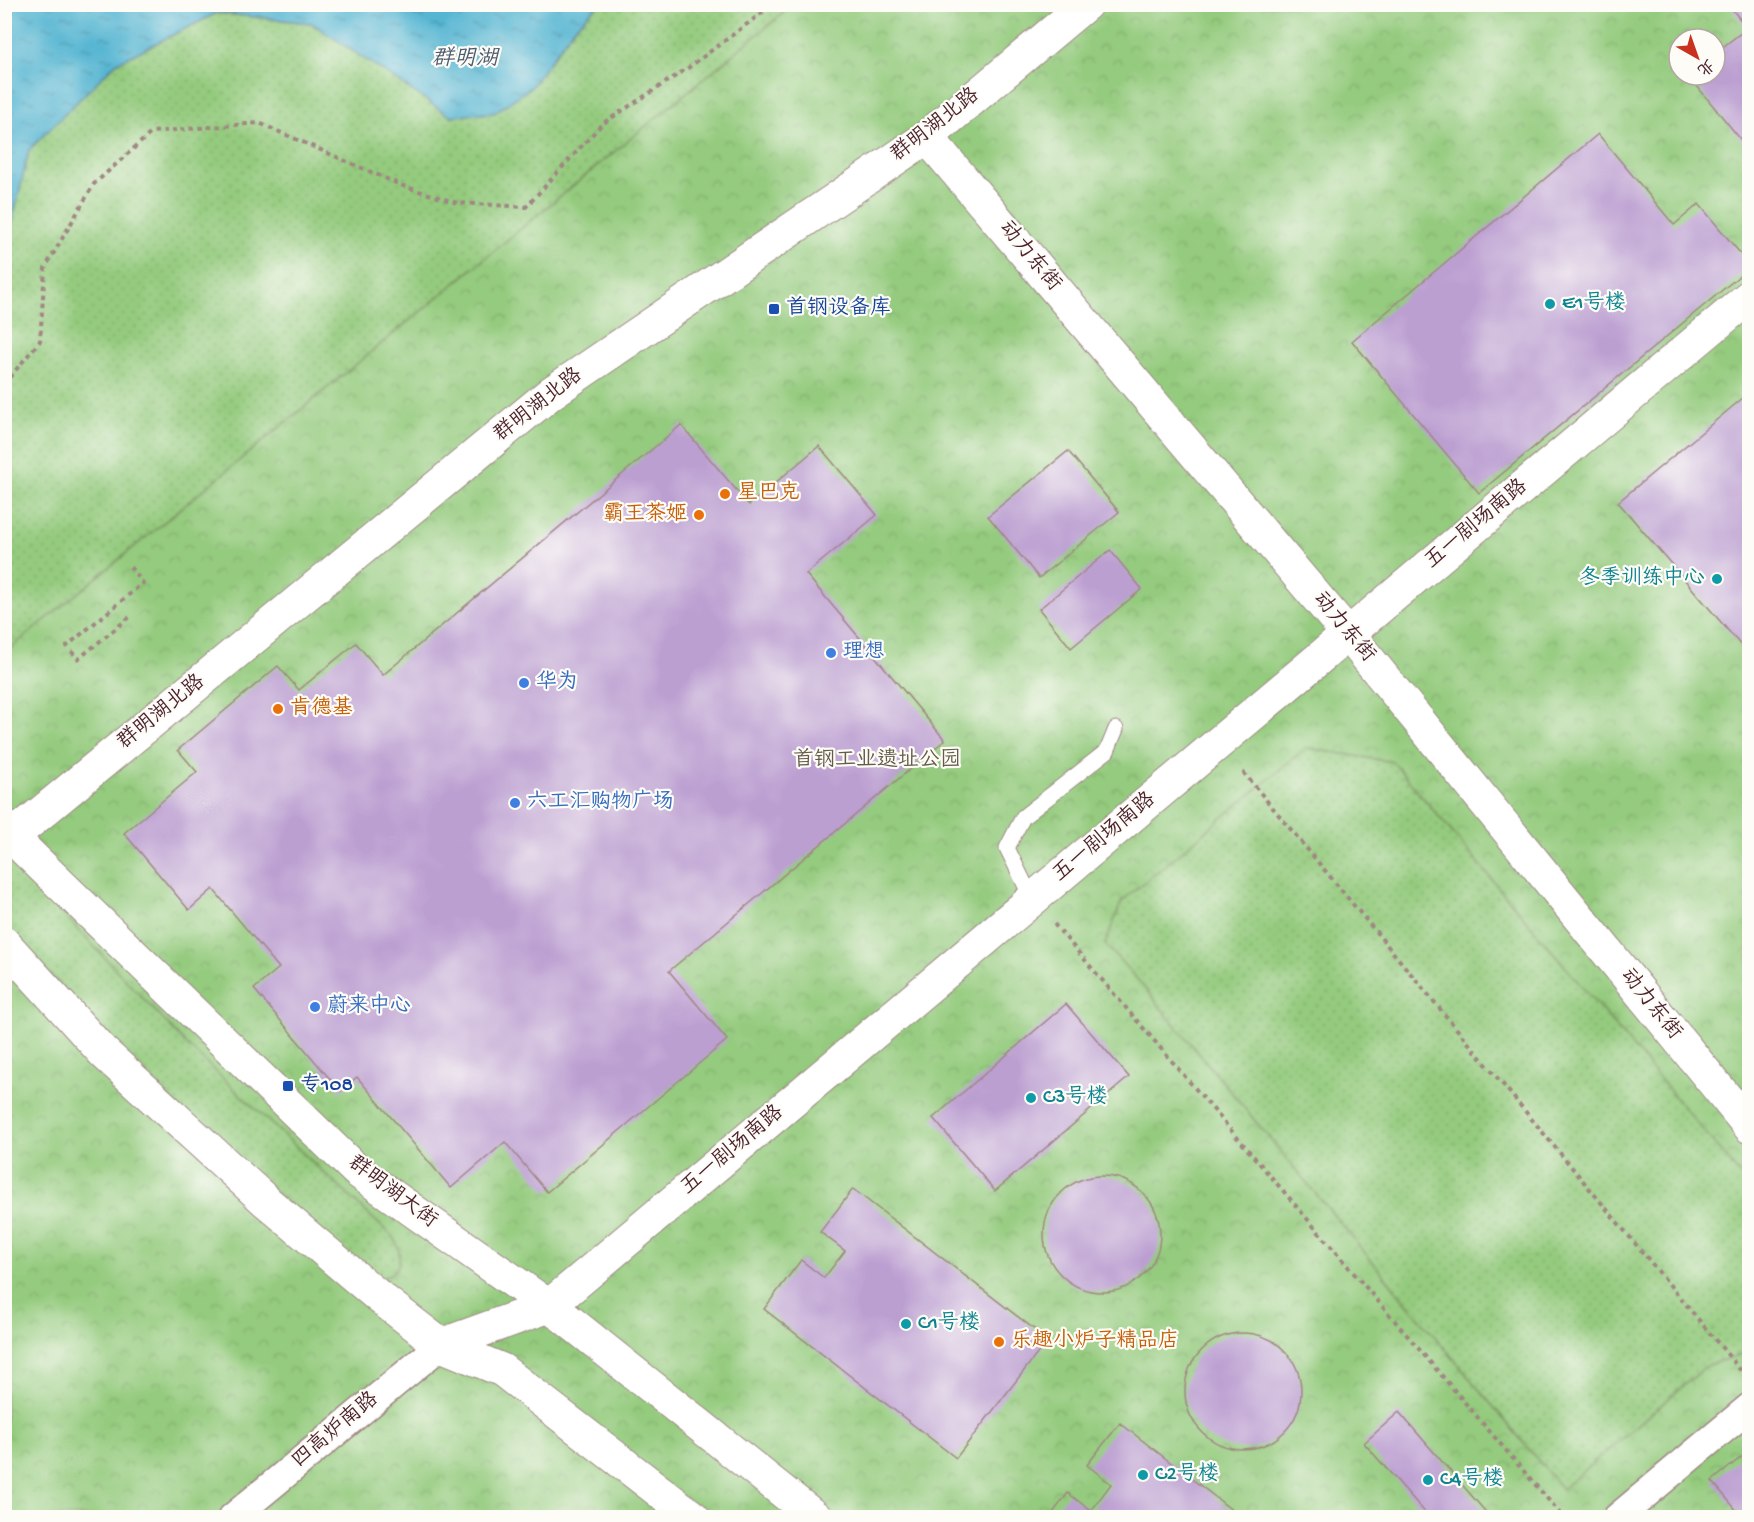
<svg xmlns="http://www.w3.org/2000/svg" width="1754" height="1522" font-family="'Gochi Hand','LXGW WenKai TC',sans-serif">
<defs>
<pattern id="park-crowns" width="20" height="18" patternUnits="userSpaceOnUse" patternTransform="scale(1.5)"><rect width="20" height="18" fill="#94cb7e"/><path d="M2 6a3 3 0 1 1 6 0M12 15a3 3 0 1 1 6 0" fill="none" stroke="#81ae6d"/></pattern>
<pattern id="garden-dots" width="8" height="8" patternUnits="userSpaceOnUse" patternTransform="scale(1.5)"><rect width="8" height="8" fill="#94cb7e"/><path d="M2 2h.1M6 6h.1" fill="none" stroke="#81ae6d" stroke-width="1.8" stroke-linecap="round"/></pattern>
<pattern id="water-ripples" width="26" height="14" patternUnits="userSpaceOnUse" patternTransform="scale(1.5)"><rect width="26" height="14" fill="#54b5d2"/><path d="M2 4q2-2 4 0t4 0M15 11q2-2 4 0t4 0" fill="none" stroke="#4893ab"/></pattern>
</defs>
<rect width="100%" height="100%" fill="#fdfcf7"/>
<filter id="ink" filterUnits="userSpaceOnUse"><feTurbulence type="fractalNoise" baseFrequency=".0167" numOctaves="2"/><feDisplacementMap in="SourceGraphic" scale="12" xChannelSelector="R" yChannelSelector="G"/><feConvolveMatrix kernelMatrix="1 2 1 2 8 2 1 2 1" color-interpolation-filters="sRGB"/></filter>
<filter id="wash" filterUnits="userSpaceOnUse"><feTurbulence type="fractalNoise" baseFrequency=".008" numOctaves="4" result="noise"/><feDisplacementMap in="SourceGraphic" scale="24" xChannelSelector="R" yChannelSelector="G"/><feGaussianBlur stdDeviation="1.35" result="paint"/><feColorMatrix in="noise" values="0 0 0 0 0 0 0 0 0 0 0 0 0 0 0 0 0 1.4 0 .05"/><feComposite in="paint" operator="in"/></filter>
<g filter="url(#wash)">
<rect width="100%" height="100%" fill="#f7efdd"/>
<path fill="url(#park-crowns)" stroke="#6f7554" stroke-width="1.5" fill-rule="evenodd" d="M5,5H1749V1517H5ZM1679,39H1715V75H1679Z"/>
<path fill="url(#garden-dots)" stroke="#6f7554" stroke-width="1.5" d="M598,5H793L5,653V237L10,231L29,150L116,63L217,13L311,23L450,116L494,113L531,87L574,28Z
M1306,748L1393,762L1749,1185V1352L1708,1365L1562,1489L1136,978L1105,944L1122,901Z
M5,852L186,1044L395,1239C405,1264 399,1273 375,1281L143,1075L5,926Z"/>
<path fill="url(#water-ripples)" stroke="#4f6a7e" stroke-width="1.5" d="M5,4H598V5L574,28L531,87L494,113L450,116L311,23L217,13L116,63L29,150L10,232L5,237Z"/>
<g id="blocks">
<path fill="#bb9fd1" d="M1728,4H1750V151L1688,75H1715V53L1747,28Z
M1598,134L1674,225L1699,204L1750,265V267L1479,493L1352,341Z
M1750,392V656L1618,502Z
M681,425L749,505L819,446L877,515L806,574L945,740L669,971L727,1040L547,1192L505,1142L451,1188L357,1077L340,1091L254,989L279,968L213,889L189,910L124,833L197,772L178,750L278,666L299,690L356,643L383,675Z
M1068,451L1119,512L1039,578L988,516Z
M1110,550L1142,589L1071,648L1039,609Z
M1066,1004L1129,1077L995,1191L933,1118Z
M1044 1234a58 58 0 1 1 116 0a58 58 0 1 1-116 0Z
M853,1189L1048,1340L956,1458L764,1309L801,1260L824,1278L845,1251L820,1232Z
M1185 1391a58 58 0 1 1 116 0a58 58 0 1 1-116 0Z
M1399,1412L1491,1518H1430L1364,1443Z
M1120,1423L1242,1518H1049L1068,1493L1091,1511L1111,1484L1087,1465Z
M1750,1450V1518H1743L1712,1481Z"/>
</g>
</g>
<g filter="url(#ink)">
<use href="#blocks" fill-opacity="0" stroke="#a08784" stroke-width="1.5"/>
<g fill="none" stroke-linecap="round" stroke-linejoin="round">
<defs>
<path id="service" d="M1032,899L1007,848L1023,817L1107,751L1116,729"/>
<path id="minor" d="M232,1518L441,1345
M1617,1518L1750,1407"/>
<path id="tertiary" d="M927,137L1348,634L1750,1127
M13,836L551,393L927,137L1086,4
M441,1345L549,1306L1750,296"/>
<path id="secondary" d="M4,826L24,849L357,1171L564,1317L816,1518
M4,943L103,1052L267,1202L378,1296L441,1345L502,1370L694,1518"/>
</defs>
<use href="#service" stroke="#a08784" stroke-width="17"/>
<use href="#minor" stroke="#a08784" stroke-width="31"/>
<use href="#tertiary" stroke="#a08784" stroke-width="35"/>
<use href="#secondary" stroke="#a08784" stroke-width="35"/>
<path stroke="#a08784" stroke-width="4" stroke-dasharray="4.5 4.5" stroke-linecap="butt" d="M4,384L40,341L45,268L94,184L152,132L259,123L403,186L457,203L526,207L602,124L688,68L774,4
M130,567L143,583L67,646L78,659L131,616
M1243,772L1747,1378
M1054,924L1564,1518"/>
<use href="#service" stroke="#fff" stroke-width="15"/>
<use href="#minor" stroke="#fff" stroke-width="28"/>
<use href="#tertiary" stroke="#fff" stroke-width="33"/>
<use href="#secondary" stroke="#fff" stroke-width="33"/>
</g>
</g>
<g fill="#0f9aa8" stroke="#fdfcf7" stroke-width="2">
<circle cx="1550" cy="304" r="6"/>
<circle cx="1717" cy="579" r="6"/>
<circle cx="1031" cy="1098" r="6"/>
<circle cx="906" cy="1324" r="6"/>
<circle cx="1143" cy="1475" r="6"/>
<circle cx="1428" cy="1480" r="6"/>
</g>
<g fill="#1a4fb4" stroke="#fdfcf7" stroke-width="2">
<rect x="768" y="303" width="12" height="12" rx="3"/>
<rect x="282" y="1080" width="12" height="12" rx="3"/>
</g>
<g fill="#e8710a" stroke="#fdfcf7" stroke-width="2">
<circle cx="725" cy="494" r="6"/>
<circle cx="699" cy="515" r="6"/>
<circle cx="278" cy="709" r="6"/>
<circle cx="999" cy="1342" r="6"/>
</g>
<g fill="#3f7fe0" stroke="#fdfcf7" stroke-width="2">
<circle cx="831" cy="653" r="6"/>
<circle cx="524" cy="683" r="6"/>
<circle cx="515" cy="803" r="6"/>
<circle cx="315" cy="1007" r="6"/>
</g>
<g text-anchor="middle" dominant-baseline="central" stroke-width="4.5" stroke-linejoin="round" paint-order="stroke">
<g font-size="21" fill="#4a1f2b" stroke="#fdfcf7">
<text transform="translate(936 126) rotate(-38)">群明湖北路</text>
<text transform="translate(1029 257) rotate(50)">动力东街</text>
<text transform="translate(539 406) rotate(-38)">群明湖北路</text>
<text transform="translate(1477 525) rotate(-40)">五一剧场南路</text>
<text transform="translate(1343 628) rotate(50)">动力东街</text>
<text transform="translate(162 713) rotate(-39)">群明湖北路</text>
<text transform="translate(1105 838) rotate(-40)">五一剧场南路</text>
<text transform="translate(1650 1005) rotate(51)">动力东街</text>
<text transform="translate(733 1151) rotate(-40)">五一剧场南路</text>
<text transform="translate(392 1193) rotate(37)">群明湖大街</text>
<text transform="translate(336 1431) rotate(-40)">四高炉南路</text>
</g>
<g font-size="21" fill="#0d838f" stroke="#fdfcf7" text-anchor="start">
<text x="1562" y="304">E1号楼</text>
<text x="1705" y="579" text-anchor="end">冬季训练中心</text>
<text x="1043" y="1098">C3号楼</text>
<text x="918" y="1324">C1号楼</text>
<text x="1155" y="1475">C2号楼</text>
<text x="1440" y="1480">C4号楼</text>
</g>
<g font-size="21" fill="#164399" stroke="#fdfcf7" text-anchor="start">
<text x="786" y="309">首钢设备库</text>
<text x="300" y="1086">专108</text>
</g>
<g font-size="21" fill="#c56008" stroke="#fdfcf7" text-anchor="start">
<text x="737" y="494">星巴克</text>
<text x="687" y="515" text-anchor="end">霸王茶姬</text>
<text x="290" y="709">肯德基</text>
<text x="1011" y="1342">乐趣小炉子精品店</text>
</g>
<g font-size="21" fill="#366cbe" stroke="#fdfcf7" text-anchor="start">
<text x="843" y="653">理想</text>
<text x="536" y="683">华为</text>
<text x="527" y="803">六工汇购物广场</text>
<text x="327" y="1007">蔚来中心</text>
</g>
<g font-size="21" fill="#645b48" stroke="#fdfcf7">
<text x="877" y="761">首钢工业遗址公园</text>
</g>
<g font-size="22" font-style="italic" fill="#4e5b6e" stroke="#fdfcf7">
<text x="465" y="60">群明湖</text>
</g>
</g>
<rect width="1754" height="1522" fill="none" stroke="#fdfcf7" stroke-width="24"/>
<g transform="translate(1697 57) rotate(140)"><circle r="28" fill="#fdfcf7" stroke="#b5a4a5" stroke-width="1.5"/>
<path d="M0-4.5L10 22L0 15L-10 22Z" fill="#c8321e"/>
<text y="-9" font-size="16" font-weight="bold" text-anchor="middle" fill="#4a1f2b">北</text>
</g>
</svg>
